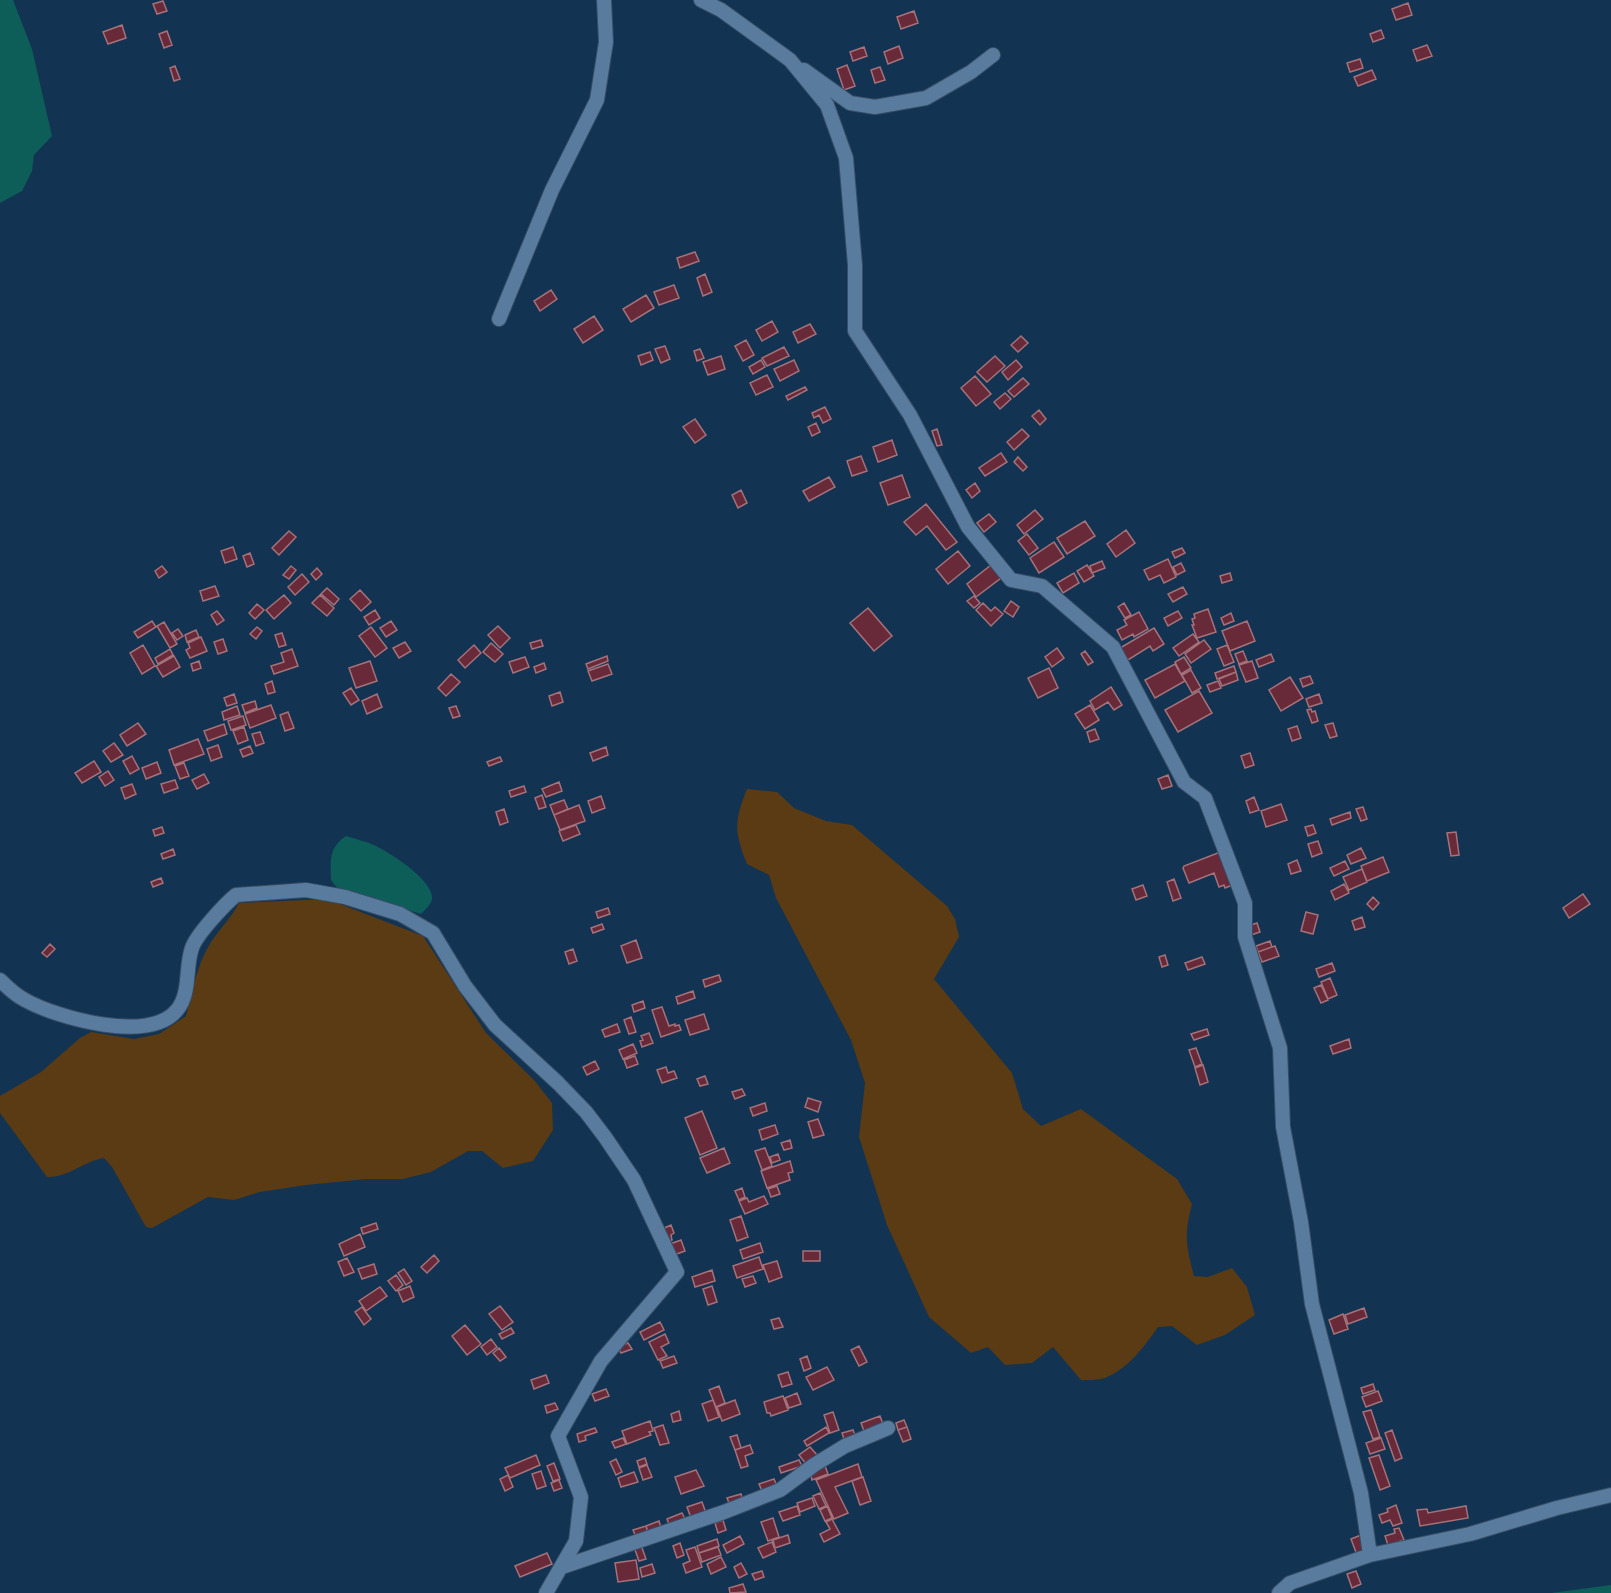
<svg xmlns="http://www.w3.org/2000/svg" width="1611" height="1593" font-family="'Varela Round',sans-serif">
<rect width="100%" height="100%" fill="#123351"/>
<path fill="#5a3b14" d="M747,789L777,792L794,808L826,821L852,825L947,906L955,919L959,937L934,979L1012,1073L1023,1109L1041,1126L1081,1109L1177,1179L1192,1204C1184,1235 1186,1245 1194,1276L1208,1277L1232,1268L1247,1287L1255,1315L1225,1335L1197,1345L1172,1326L1158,1327C1145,1346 1125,1373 1101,1379C1095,1380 1088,1380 1081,1380L1053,1347L1032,1363L1005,1365L988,1347L971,1353L929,1317L887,1225L859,1137L865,1083L851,1040L776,898L769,875L747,864C734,832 734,821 747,789Z
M327,899L423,936L486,1033L535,1081L552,1103L553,1130L533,1161L503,1168L482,1151H468L431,1172L403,1179H367L306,1185L260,1192L234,1200L208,1197L152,1228L146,1227L112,1167L104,1158C84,1161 68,1178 47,1177L0,1113V1096L41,1072L80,1038L91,1032L134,1039L159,1034L186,1016C192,994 196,969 207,949C216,932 230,920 239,903Z"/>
<path fill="#0d5d58" d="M0,0H13L32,49L52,136L34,155L32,171L22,191L0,203Z
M346,836C355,839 365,841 374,845C389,852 434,880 432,899C431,905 425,910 421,914L337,888L331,880C330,861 329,847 346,836Z
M1611,1585V1593H1551Z"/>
<path fill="#682a38" stroke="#a5727b" stroke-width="1.5" d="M163,1L167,11L157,14L153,4Z
M1408,3L1412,15L1396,20L1392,9Z
M914,11L918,23L901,29L897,17Z
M122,25L126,38L108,44L103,32Z
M1381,30L1384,38L1373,42L1370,34Z
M167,31L172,45L164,48L159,34Z
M1427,45L1432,56L1417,61L1413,50Z
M899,46L903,58L888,64L884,52Z
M864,47L867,56L853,61L850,52Z
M1360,59L1363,68L1350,72L1347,63Z
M847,65L855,86L844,90L837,69Z
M175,66L180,79L174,81L170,68Z
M880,67L885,80L875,83L871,70Z
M1372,70L1376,79L1358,86L1354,77Z
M695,252L699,261L680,268L677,258Z
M705,274L712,292L703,296L697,278Z
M674,285L679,298L659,305L654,292Z
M551,290L557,299L540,311L534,301Z
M646,295L654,308L631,322L623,309Z
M594,316L603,330L583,343L574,329Z
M772,321L778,332L762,341L756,330Z
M810,324L816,334L798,343L793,332Z
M1021,336L1028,343L1018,352L1011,345Z
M746,340L754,355L743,361L735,346Z
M665,346L670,359L661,363L655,349Z
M784,347L789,356L767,366L762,358Z
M700,349L704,358L697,361L694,351Z
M650,352L653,360L641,365L638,356Z
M721,356L725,369L708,375L703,362Z
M995,356L1005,366L987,382L977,372Z
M761,360L765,367L753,374L749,367Z
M794,360L799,371L780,381L774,369Z
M1016,360L1022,367L1008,380L1002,372Z
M767,375L773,387L756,395L750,383Z
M975,376L991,394L976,406L961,388Z
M1023,378L1029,384L1014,397L1008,391Z
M805,387L807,390L788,400L786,396Z
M1005,393L1011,399L1000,409L994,402Z
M825,407L831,419L823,423L819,415L814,418L812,413Z
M1039,410L1046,419L1040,425L1032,416Z
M695,419L706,435L695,443L683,427Z
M816,423L820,432L812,436L808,427Z
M937,429L942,445L937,446L932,431Z
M1022,429L1029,436L1014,450L1007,442Z
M892,440L897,455L878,462L873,447Z
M1001,453L1007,462L985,476L979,468Z
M861,456L867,471L852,476L847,461Z
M1018,457L1027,467L1023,471L1014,462Z
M902,475L910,497L888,505L880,483Z
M829,477L835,487L809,501L803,491Z
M975,483L980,491L972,498L966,490Z
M741,490L747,503L738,508L732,495Z
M926,504L957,542L946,550L927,526L916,535L904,522Z
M1035,510L1043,519L1024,534L1017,525Z
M989,514L996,522L984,532L977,523Z
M1085,521L1095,536L1067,554L1057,538Z
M1126,530L1135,543L1116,557L1107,544Z
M289,531L296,537L279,555L272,548Z
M1027,534L1038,548L1029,555L1018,541Z
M1054,542L1064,557L1039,573L1030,558Z
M233,547L237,559L225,563L221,551Z
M1182,548L1185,553L1175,558L1172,552Z
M958,551L970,566L948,584L936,569Z
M250,553L254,564L247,567L243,556Z
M1168,559L1176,577L1164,583L1160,575L1149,580L1144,570Z
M1102,561L1105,568L1092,573L1090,566Z
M1181,563L1185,571L1177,575L1173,567Z
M991,565L1001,578L976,597L967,584Z
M1087,565L1094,576L1084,582L1077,571Z
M162,566L167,572L159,578L155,571Z
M291,566L296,570L289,579L283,575Z
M317,568L322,574L316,580L311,574Z
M1074,573L1079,583L1063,593L1057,583Z
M1230,573L1232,580L1222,583L1220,576Z
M302,574L309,582L295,595L288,587Z
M215,586L219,596L203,601L200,591Z
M1183,587L1187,594L1173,602L1168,594Z
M327,588L339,599L334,605L321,594Z
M360,590L371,602L361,611L350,599Z
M284,595L291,603L274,619L266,610Z
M320,595L334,608L327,616L312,603Z
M974,596L980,603L974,608L967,601Z
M1011,601L1019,607L1013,617L1004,611Z
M983,603L991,611L995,607L1003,614L991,626L976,610Z
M1124,603L1131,615L1125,618L1118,607Z
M257,604L264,610L255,619L249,613Z
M868,608L892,636L874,651L850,623Z
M1208,609L1216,632L1197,638L1192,625H1194L1192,619L1195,618L1194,614Z
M375,610L380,618L369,625L364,617Z
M217,611L224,620L217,625L211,615Z
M1178,611L1182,618L1168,626L1164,618Z
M1139,612L1148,629L1134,637L1133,634L1122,640L1117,630L1127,625L1124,620Z
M1231,613L1234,621L1224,625L1221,618Z
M152,621L156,627L138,638L134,632Z
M391,621L397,630L386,637L380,628Z
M1247,621L1255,641L1230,651L1222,631Z
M164,622L177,644L170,648L157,626Z
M498,626L510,638L500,648L488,635Z
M257,627L262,631L256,639L250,634Z
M371,627L387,648L375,657L359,636Z
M1154,628L1164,644L1153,651L1150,646L1128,660L1120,648Z
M178,629L183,636L177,640L172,633Z
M196,630L199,637L187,642L185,635Z
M282,633L286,645L279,647L275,635Z
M1193,634L1199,642L1179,656L1173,648Z
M201,637L207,651L190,658L186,650L190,648L188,643Z
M223,639L227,651L218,654L214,642Z
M541,640L543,646L532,649L530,643Z
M1204,640L1211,649L1191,663L1185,654Z
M405,642L411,651L399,658L393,648Z
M491,643L503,654L495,662L483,652Z
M143,645L155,666L142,674L130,653Z
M474,645L481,653L465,668L458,660Z
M1227,645L1234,662L1224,666L1217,649Z
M1057,648L1064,658L1052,667L1045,657Z
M170,649L173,655L158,664L155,658Z
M292,649L298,666L274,674L271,666L284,662L281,653Z
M1085,651L1093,662L1088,665L1081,654Z
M1243,651L1247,661L1239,664L1235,654Z
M1271,654L1274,661L1259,667L1256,660Z
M174,656L180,667L163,677L156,666Z
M607,656L608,661L588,669L586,664Z
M525,657L529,667L513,673L509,662Z
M1184,657L1191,668L1181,674L1175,662Z
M199,661L201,668L193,671L191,664Z
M370,661L377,681L356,688L349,668Z
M1252,661L1258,678L1246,682L1239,665Z
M544,663L546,669L536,673L534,667Z
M608,664L612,674L592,681L588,671Z
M1175,664L1185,681L1155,698L1145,680Z
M1234,666L1236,672L1217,679L1215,673Z
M1049,668L1058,688L1038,698L1028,678Z
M1191,670L1201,688L1192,693L1182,675Z
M1236,672L1238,680L1222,686L1219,679Z
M451,674L460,682L446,696L438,688Z
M1310,676L1313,683L1303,687L1300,679Z
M1290,677L1303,698L1281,711L1269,690Z
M272,681L275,692L268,694L265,684Z
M1218,681L1221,688L1210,692L1207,685Z
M1111,687L1122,705L1114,710L1108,702L1095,710L1090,701Z
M351,688L359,700L351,705L343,693Z
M1199,691L1212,713L1178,732L1165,710Z
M560,692L563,702L552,706L549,696Z
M234,694L237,703L227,706L224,698Z
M377,694L382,707L367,714L362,701Z
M1319,694L1322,703L1309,707L1306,699Z
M255,701L257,708L245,713L242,705Z
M271,705L276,718L250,728L245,714Z
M1090,705L1099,720L1085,729L1075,714Z
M237,706L240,715L224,720L222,712Z
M456,706L460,716L453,718L449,708Z
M1311,709L1312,712L1315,711L1318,721L1312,723L1307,710Z
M288,712L294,728L285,731L280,715Z
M243,716L246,725L231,730L228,721Z
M138,723L146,734L127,746L120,735Z
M1333,723L1337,736L1330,738L1325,725Z
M224,724L227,734L208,741L204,731Z
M1297,726L1301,738L1292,741L1288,729Z
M244,727L248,740L238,744L233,731Z
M1095,729L1099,739L1090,742L1087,732Z
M260,732L264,743L256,746L252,734Z
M198,739L204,754L174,765L169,750Z
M114,743L123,755L111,762L103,751Z
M218,745L222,757L211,761L207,749Z
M250,746L253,753L243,757L240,750Z
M606,747L608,755L593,761L590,753Z
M1250,753L1254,765L1245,768L1241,756Z
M132,756L139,769L130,774L123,761Z
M500,757L502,761L489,766L487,762Z
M94,761L101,772L82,783L75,773Z
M157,762L161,773L146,779L142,768Z
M184,763L189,776L180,779L175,766Z
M108,771L114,780L105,786L99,777Z
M204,774L209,783L197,789L192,780Z
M1168,775L1172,786L1162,789L1158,779Z
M175,780L178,788L164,793L161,784Z
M559,782L562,791L546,797L542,789Z
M132,784L136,794L125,799L121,788Z
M524,786L526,792L511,797L509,791Z
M542,795L546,807L539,809L535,798Z
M601,796L605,808L592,813L588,801Z
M1254,797L1259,810L1250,813L1246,801Z
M564,800L568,809L554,815L550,805Z
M1281,804L1287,820L1266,827L1261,811Z
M579,805L585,821L560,830L554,815Z
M1363,807L1367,819L1361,821L1356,809Z
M504,809L508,822L500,825L496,812Z
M1350,812L1351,818L1332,825L1330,819Z
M576,825L580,834L563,841L559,831Z
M1313,825L1316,833L1308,836L1305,827Z
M162,827L164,833L155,836L153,830Z
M1456,832L1459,855L1451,856L1447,833Z
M1318,841L1322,853L1312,857L1308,844Z
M1361,848L1366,858L1351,864L1347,855Z
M173,849L175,855L163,859L161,854Z
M1223,851L1235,884L1225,888L1224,885L1219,887L1214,873L1189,883L1183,868L1184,866Z
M1383,857L1389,872L1367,881L1361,866Z
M1297,860L1301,871L1291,874L1288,864Z
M1345,861L1349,869L1334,876L1330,868Z
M1362,869L1367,882L1349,890L1343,877Z
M161,878L163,883L153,887L151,882Z
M1174,879L1181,898L1173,901L1167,882Z
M1344,884L1349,893L1335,900L1331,891Z
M1143,885L1147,896L1136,900L1132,889Z
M1583,894L1590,904L1569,918L1563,908Z
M1373,897L1379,903L1373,910L1367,904Z
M608,908L610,914L598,918L596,912Z
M1306,912L1318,915L1313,934L1301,931Z
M1362,917L1365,927L1355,930L1352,921Z
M1257,923L1260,932L1251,935L1248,926Z
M602,924L604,929L593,933L591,928Z
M636,940L642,958L627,963L621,946Z
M1270,941L1272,947L1258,952L1256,946Z
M50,944L55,949L47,957L42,953Z
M1275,946L1279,956L1262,962L1258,952Z
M573,949L577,961L569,964L565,952Z
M1165,955L1168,965L1162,967L1159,957Z
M1202,957L1205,964L1188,970L1185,963Z
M1332,963L1335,971L1319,977L1316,969Z
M719,975L721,981L705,987L703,980Z
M1330,978L1337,995L1328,999L1321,982Z
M1321,985L1328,1000L1321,1003L1314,988Z
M693,991L695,998L678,1004L676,997Z
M643,1001L645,1008L634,1012L632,1005Z
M662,1007L669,1026L675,1024V1026L679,1025L681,1030L661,1037L652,1010Z
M704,1014L709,1029L690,1035L685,1020Z
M631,1017L636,1032L629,1034L624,1020Z
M617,1024L620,1032L605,1037L602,1030Z
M1207,1029L1209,1035L1194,1040L1191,1034Z
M649,1033L653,1043L642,1047L640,1041L643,1040L641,1036Z
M1349,1039L1351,1048L1333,1054L1330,1046Z
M633,1044L637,1053L623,1059L619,1050Z
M1196,1048L1202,1064L1195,1067L1189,1050Z
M635,1056L638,1064L627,1068L624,1060Z
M595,1061L599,1069L587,1075L583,1067Z
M1203,1065L1208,1082L1200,1085L1195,1068Z
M666,1067L668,1073L674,1071L677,1078L662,1083L657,1070Z
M705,1076L708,1084L700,1086L697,1079Z
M742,1089L745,1095L735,1099L732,1092Z
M808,1098L821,1102L818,1112L805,1107Z
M765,1103L767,1111L753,1116L750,1108Z
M702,1111L717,1148L700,1155L685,1118Z
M818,1119L824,1135L813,1138L808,1122Z
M775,1125L778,1134L762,1140L759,1130Z
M790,1140L792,1148L784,1150L781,1143Z
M724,1148L730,1163L707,1173L700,1158Z
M765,1148L772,1166L762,1170L755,1151Z
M778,1154L780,1160L772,1163L770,1157Z
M790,1161L793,1172L788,1173L790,1180L767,1188L761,1171Z
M777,1186L780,1194L771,1197L768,1189Z
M742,1188L745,1197L739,1200L735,1191Z
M764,1196L768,1204L745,1214L739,1201L747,1198L749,1202Z
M741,1216L748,1237L737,1241L730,1220Z
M376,1223L378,1229L363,1234L361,1228Z
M671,1225L674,1233L671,1235L672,1240L667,1242L662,1229Z
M360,1234L365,1247L344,1256L339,1244Z
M681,1240L685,1251L674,1255L670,1244Z
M760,1243L763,1252L743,1259L740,1250Z
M803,1251H820V1261H803Z
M434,1255L439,1261L427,1273L421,1267Z
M759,1257L763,1269L737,1278L733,1266Z
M347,1258L354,1272L344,1276L338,1262Z
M777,1261L782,1277L769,1282L763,1265Z
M374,1264L377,1274L362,1279L358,1269Z
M404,1269L412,1281L406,1285L398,1273Z
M712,1270L715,1281L695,1287L692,1277Z
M396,1275L403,1285L396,1291L388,1281Z
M753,1276L756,1283L745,1287L742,1279Z
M410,1286L414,1297L403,1302L398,1291Z
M712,1286L717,1302L708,1305L703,1289Z
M380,1287L387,1296L366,1311L359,1301Z
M500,1306L513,1322L502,1330L489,1314Z
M362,1307L371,1319L364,1325L355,1312Z
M1364,1308L1367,1317L1348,1324L1345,1315Z
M1343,1314L1348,1329L1334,1334L1329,1320Z
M779,1318L783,1327L774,1329L771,1320Z
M660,1322L664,1330L644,1340L640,1332Z
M465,1325L481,1344L467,1355L452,1336Z
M511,1328L514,1333L502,1339L499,1334Z
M665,1334L669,1343L661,1347L667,1356L658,1360L649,1342Z
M491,1339L497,1347L487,1355L481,1347Z
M628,1343L632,1349L621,1353L618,1347Z
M859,1346L867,1362L859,1366L851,1350Z
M499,1348L506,1357L500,1361L493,1353Z
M674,1356L677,1363L663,1368L660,1361Z
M807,1356L811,1368L804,1371L800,1359Z
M827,1367L834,1380L813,1390L806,1377Z
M788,1372L792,1384L782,1387L778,1375Z
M546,1375L549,1383L534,1389L531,1380Z
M1373,1384L1375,1390L1363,1394L1361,1388Z
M719,1386L725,1403L716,1407L709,1390Z
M606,1389L609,1396L595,1401L592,1394Z
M1378,1391L1382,1401L1366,1407L1362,1397Z
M797,1393L801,1404L789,1408L785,1398Z
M783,1396L788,1410L771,1416L770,1413H767L764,1402Z
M713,1400L719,1417L708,1421L702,1404Z
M735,1400L740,1414L722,1421L717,1407Z
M555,1403L558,1409L547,1413L545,1406Z
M1371,1410L1380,1437L1373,1439L1363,1412Z
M679,1411L681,1420L673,1422L671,1414Z
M833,1412L839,1430L830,1433L824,1415Z
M880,1416L883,1424L864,1431L861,1423Z
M904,1420L907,1427L898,1430L896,1423Z
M650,1421L653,1431L649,1432L651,1435L627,1444L622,1431Z
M663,1425L669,1443L660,1445L654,1428Z
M826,1427L829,1433L807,1446L804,1441Z
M907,1427L911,1439L903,1442L898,1430Z
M595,1428L597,1432L585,1436L586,1440L579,1442L577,1434Z
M853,1430L855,1435L844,1439L842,1433Z
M1392,1430L1402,1458L1395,1461L1385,1433Z
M737,1435L741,1448L735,1450L730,1437Z
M623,1438L626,1444L615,1448L612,1442Z
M1381,1438L1385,1449L1370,1454L1366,1443Z
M750,1445L753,1453L745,1456L748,1466L741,1468L735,1450Z
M810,1447L817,1455L806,1464L799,1455Z
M536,1455L540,1465L510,1478L505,1468Z
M1379,1455L1390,1486L1380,1490L1369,1458Z
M645,1458L647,1464L639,1467L637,1461Z
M616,1459L622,1472L616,1475L610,1462Z
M799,1460L802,1466L781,1473L779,1467Z
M554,1463L560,1479L553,1481L547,1466Z
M858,1464L862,1477L835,1487L848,1513L834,1519L816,1480Z
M647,1465L652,1477L643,1480L639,1468Z
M825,1466L828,1474L812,1480L810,1472Z
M696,1470L704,1486L681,1494L675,1477Z
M541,1471L546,1486L537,1489L532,1474Z
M634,1472L638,1482L621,1487L618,1478Z
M508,1475L513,1487L505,1491L500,1479Z
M863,1477L871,1501L860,1505L852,1481Z
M774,1479L777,1486L762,1491L759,1484Z
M559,1480L562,1488L554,1491L551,1483Z
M820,1493L826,1506L819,1509L813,1496Z
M741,1494L743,1501L729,1503L727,1498Z
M812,1498L815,1506L800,1512L797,1503Z
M702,1502L706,1513L691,1518L687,1507Z
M1396,1505L1402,1523L1393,1526L1390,1520L1382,1523L1379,1515L1388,1512L1387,1509Z
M797,1506L800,1515L783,1521L779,1512Z
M827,1506L832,1518L825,1521L820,1510Z
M1466,1506L1468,1518L1420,1526L1417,1510L1427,1509L1428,1513Z
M682,1513L686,1521L670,1527L667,1519Z
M773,1518L779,1537L768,1541L761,1522Z
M832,1519L840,1534L824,1542L820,1534L830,1529L826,1522Z
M723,1520L726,1530L718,1533L715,1523Z
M659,1521L661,1528L648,1532L646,1526Z
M646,1526L648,1533L636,1537L633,1530Z
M1399,1528L1404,1540L1388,1545L1385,1536L1395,1533L1394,1529Z
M788,1535L790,1543L775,1548L773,1540Z
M1361,1535L1367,1551L1357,1555L1351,1539Z
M740,1536L744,1544L727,1553L723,1545Z
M717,1539L719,1546L699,1553L697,1546Z
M772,1542L776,1552L763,1558L758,1548Z
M680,1543L684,1555L677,1558L673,1546Z
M641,1545L646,1559L639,1561L634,1547Z
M695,1547L702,1567L686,1573L683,1564L690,1561L686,1550Z
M718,1547L721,1555L702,1562L699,1553Z
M547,1553L552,1564L520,1577L515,1566Z
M721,1557L726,1567L711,1574L707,1564Z
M636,1560L639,1579L618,1582L615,1563Z
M741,1563L747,1574L739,1578L734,1567Z
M652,1564L655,1573L642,1577L640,1568Z
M762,1571L764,1577L755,1580L752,1574Z
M1356,1571L1361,1584L1352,1588L1347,1574Z
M743,1584L746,1592L730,1593L729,1588Z"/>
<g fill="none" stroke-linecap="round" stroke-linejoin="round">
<defs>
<path id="minor" d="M701,0L721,10L790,60L827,105L846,158L855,265V331L910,415L968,527L1011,580L1042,586L1113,647L1184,782L1205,798L1245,903V937L1280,1048L1283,1127L1301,1222L1312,1304L1361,1493L1370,1555
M804,70L850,103L875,107L926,98L971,72L993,55
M499,319L552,190L597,100L606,42L604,0
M0,980C8,988 15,995 25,1000C57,1018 150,1044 177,1010C191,993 185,967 192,948C196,935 225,904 236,895L306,890L345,897L400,914L433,933L465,986L495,1025L558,1083L586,1112L605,1137L634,1180L677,1272L601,1361L558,1436L581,1497L576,1541L546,1593
M562,1567L724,1512L780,1490L814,1465L845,1446L888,1428
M1279,1593L1290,1583L1370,1555L1470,1534L1557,1508L1611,1495"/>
</defs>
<use href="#minor" stroke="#364d67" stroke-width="16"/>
<use href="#minor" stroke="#597b9d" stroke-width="14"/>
</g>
</svg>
